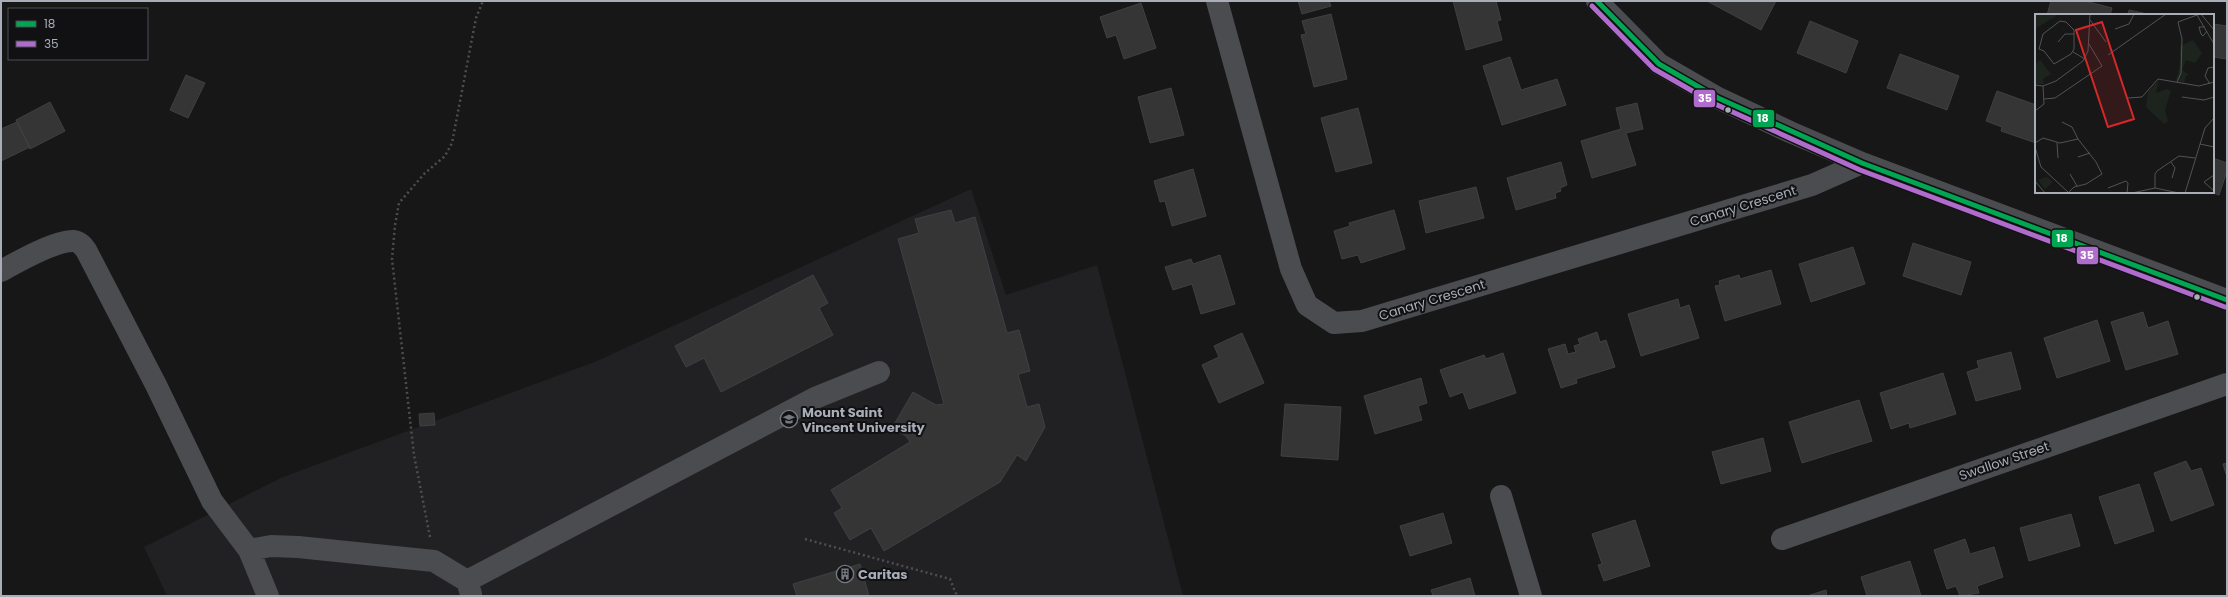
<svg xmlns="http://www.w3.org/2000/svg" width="2228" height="597" font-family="Poppins,sans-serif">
<rect width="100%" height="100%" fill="#171717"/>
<path fill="#212123" d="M971,189L1006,295L1097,265L1183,596H167L144,547L283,477L597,361Z"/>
<path fill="#353536" stroke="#3f4043" d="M1298,1H1329L1331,6L1302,14Z
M1453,1H1496L1501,20L1497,21L1502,40L1466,50Z
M1707,1H1776L1761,30Z
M2051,1H2085L2112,8L2110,15H2047Z
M1141,3L1156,48L1124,59L1116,35L1107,38L1100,17Z
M2129,10L2152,15H2128Z
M1331,14L1347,79L1314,87L1301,35L1306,34L1302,21Z
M1810,21L1858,41L1846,73L1797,53Z
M2213,24L2227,26V59L2213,57Z
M1900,54L1959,76L1947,110L1887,88Z
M1510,57L1521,90L1557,79L1566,105L1502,125L1483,66Z
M186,75L205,83L188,118L170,110Z
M1171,88L1184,135L1150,143L1138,97Z
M1997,91L2036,105V143L2001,131L2002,127L1986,121Z
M50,102L65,131L30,149L16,120Z
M1637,103L1643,129L1626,133L1636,165L1592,178L1581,141L1621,129L1616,108Z
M1358,108L1372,163L1336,172L1321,118Z
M17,122L30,147L1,161V129Z
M2213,158L2227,163V171L2219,195L2210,192H2213Z
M1561,162L1567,185L1560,188L1561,191L1555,193L1556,198L1516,210L1507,178Z
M1193,169L1206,216L1172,226L1165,201L1160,202L1154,181Z
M1476,187L1484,218L1426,233L1419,201Z
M951,210L955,223L975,217L1007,333L1019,330L1030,371L1018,374L1027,407L1039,404L1045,427L1026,461L1017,455L1000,482L884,551L871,528L850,540L834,513L842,508L831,490L910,442L906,436L892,428L913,392L936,405L944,404L898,239L919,233L915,219Z
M1394,210L1405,249L1361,263L1358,255L1342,259L1334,231L1350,226L1349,223Z
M1913,243L1971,262L1961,295L1903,276Z
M1853,247L1865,284L1811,302L1799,264Z
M1220,255L1235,304L1201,314L1192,284L1173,290L1165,267L1191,259L1193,264Z
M1771,270L1781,304L1725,321L1715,286L1720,285L1719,281L1739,275L1740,279Z
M813,275L828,303L819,308L833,335L721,392L704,358L686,367L675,346Z
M1678,299L1680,308L1689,305L1699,338L1641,356L1628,314Z
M2143,312L2148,328L2168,321L2178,354L2126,370L2111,322Z
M2097,320L2110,361L2057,378L2044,338Z
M1597,332L1600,342L1606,340L1615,367L1576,379L1577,383L1561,388L1548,349L1565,344L1568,354L1576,352L1574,346L1580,344L1578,339Z
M1242,333L1264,383L1219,403L1202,365L1219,357L1214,346Z
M2011,352L2021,389L1976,401L1967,372L1979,368L1977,361Z
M1503,353L1516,393L1469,409L1463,392L1450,397L1440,370L1484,355L1486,359Z
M1943,373L1956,414L1910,428L1909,423L1891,429L1880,393Z
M1421,378L1427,403L1418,406L1422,420L1375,434L1364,396Z
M1859,400L1872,441L1802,463L1789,422Z
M1285,404L1341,407L1338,460L1281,456Z
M434,413L435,425L420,426L419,414Z
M1763,438L1771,471L1721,484L1712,452Z
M2186,461L2191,471L2201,468L2214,505L2171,521L2154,473Z
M2227,463V477L2223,464Z
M2139,484L2154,531L2115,544L2099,497Z
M1443,513L1452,543L1410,556L1400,526Z
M2071,514L2080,546L2029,561L2020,528Z
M1635,520L1650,566L1604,581L1598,565L1602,564L1592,534Z
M1965,539L1970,554L1994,547L2003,577L1977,586L1979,593L1960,596L1956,586L1947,589L1934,550Z
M1910,561L1921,596H1867L1861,577Z
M860,564L869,596H797L793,584Z
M1470,578L1475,596H1433L1431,590Z
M1826,590L1827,596H1807Z"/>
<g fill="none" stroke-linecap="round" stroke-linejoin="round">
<path stroke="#4d4e52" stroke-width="2.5" stroke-dasharray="2 3" stroke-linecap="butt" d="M430,537L414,455L392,259L395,225L399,203L424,174L445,156L452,143L476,18L483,1
M805,539L950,579L957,596"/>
<path stroke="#4b4c50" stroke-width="22" d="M1217,1L1291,269L1307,305L1334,323L1362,321L1812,185L1862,163
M1597,1L1659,64L1718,98L1790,132L1862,163L2227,300
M1,271C17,262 56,240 74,241C80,242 83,246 86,250L156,385L212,501L249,550L268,596
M1501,496L1531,596
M1782,539L2227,384
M249,550L271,546L298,547L434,561L467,581L471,594
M467,581L815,398L879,372"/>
<defs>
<path id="bus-1" d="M1597,1L1659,64L1718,98L1862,163L2227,300"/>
<path id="bus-2" d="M1592,6L1654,69L1715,104L1860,170L2225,307"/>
</defs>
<use href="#bus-1" stroke="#111113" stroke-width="8"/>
<use href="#bus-2" stroke="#111113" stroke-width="8"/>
<use href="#bus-1" stroke="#00a651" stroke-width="5"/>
<use href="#bus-2" stroke="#b06ccc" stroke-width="5"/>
</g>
<defs>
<symbol id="university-ring" viewBox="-11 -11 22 22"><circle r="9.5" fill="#111113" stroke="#757880" stroke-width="1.5"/><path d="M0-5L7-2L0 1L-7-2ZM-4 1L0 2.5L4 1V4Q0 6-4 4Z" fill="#757880"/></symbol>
<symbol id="building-ring" viewBox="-11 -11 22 22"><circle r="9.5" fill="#111113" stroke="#757880" stroke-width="1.5"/><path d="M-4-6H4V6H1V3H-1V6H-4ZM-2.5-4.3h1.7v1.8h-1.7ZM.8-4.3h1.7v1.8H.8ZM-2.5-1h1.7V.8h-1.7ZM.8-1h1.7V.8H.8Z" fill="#757880"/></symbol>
</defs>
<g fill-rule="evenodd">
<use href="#university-ring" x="779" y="409" width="20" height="20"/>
<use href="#building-ring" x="835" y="564" width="20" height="20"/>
</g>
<g fill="#a8adb8" stroke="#111113" stroke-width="1.5">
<circle cx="1728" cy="110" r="3.5"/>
<circle cx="2197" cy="297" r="3.5"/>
</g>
<g text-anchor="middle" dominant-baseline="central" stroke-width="4" stroke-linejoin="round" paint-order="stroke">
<g font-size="13" fill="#a8adb8" stroke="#111113">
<text transform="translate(1743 206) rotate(-17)">Canary Crescent</text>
<text transform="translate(1432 300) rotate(-17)">Canary Crescent</text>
<text transform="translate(2004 461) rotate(-19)">Swallow Street</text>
</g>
<g font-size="13" font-weight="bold" fill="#a8adb8" stroke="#111113" text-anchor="start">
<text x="802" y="412">Mount Saint<tspan x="802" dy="15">Vincent University</tspan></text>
<text x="858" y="574">Caritas</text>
</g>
</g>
<g transform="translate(2035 14)">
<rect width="179" height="179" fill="#171717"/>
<path d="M0,0H24L0,15ZM158,26L167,39L160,49L151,46L147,56L154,61L151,62L149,69L141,66L145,51V32ZM5,46L16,60L8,65L9,70H0V50ZM124,66L121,79L132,75L136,77L130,96L133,107L129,110L111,93L113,78ZM12,163L18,168L10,175L3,166Z" fill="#1d241e"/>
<path fill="none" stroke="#515357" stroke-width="1" d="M166,0L179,16M55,6L71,28M25,7L31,8L39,16V35L36,40L19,50L9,37L4,35L8,20ZM170,13H164L166,20L168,22L172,17M80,15L94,10L99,0M23,28L30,20H39M38,38L50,45M73,41L131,0M142,68L146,59L147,25L143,8L162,1L179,30M175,70L170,62L173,54L179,53M0,71L8,72L21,67L48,47L53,37L55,0M147,83L169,86L179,83M93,84L107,83L123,65L164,72L179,68M9,85L20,84L67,52L54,30M0,97L9,90L8,72M27,108L37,113L43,125M0,129L8,124L25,129L43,125L61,148L67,160L51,170L39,173L33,179M22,129L23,144M165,130L179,133M0,133L6,153L34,179M43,143L55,139M136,148L140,154L137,164M35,160L42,172M179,161L169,168L179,177M0,167L10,179M73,174L91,167L93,169L92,179M120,174V160L122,157L144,142L160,144M97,179L120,174L144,179M150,179L170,114L179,104"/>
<path fill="#d62828" fill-opacity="0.15" stroke="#d62828" stroke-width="2" d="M67,8L99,105L73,113L41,16Z"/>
<rect width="179" height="179" fill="none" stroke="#a8adb8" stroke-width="2"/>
</g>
<g stroke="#111113" stroke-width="1.5">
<rect x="1693" y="89" width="23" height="19" rx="4" fill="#b06ccc"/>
<rect x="1752" y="109" width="23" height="19" rx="4" fill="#00a651"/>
<rect x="2051" y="229" width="23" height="19" rx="4" fill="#00a651"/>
<rect x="2076" y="246" width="23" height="19" rx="4" fill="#b06ccc"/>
</g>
<g font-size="11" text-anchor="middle" font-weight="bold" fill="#fff">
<text x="1705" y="102">35</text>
<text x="1763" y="122">18</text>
<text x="2062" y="242">18</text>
<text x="2087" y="259">35</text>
</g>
<rect width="2228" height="597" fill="none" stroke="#a8adb8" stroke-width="4"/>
<rect x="8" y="8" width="140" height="52" fill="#111113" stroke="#4d4f55"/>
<rect x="16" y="21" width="20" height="6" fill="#00a651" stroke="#4d4f55"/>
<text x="44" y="28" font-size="12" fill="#a8adb8">18</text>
<rect x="16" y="41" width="20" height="6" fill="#b06ccc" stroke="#4d4f55"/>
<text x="44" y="48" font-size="12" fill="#a8adb8">35</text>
</svg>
